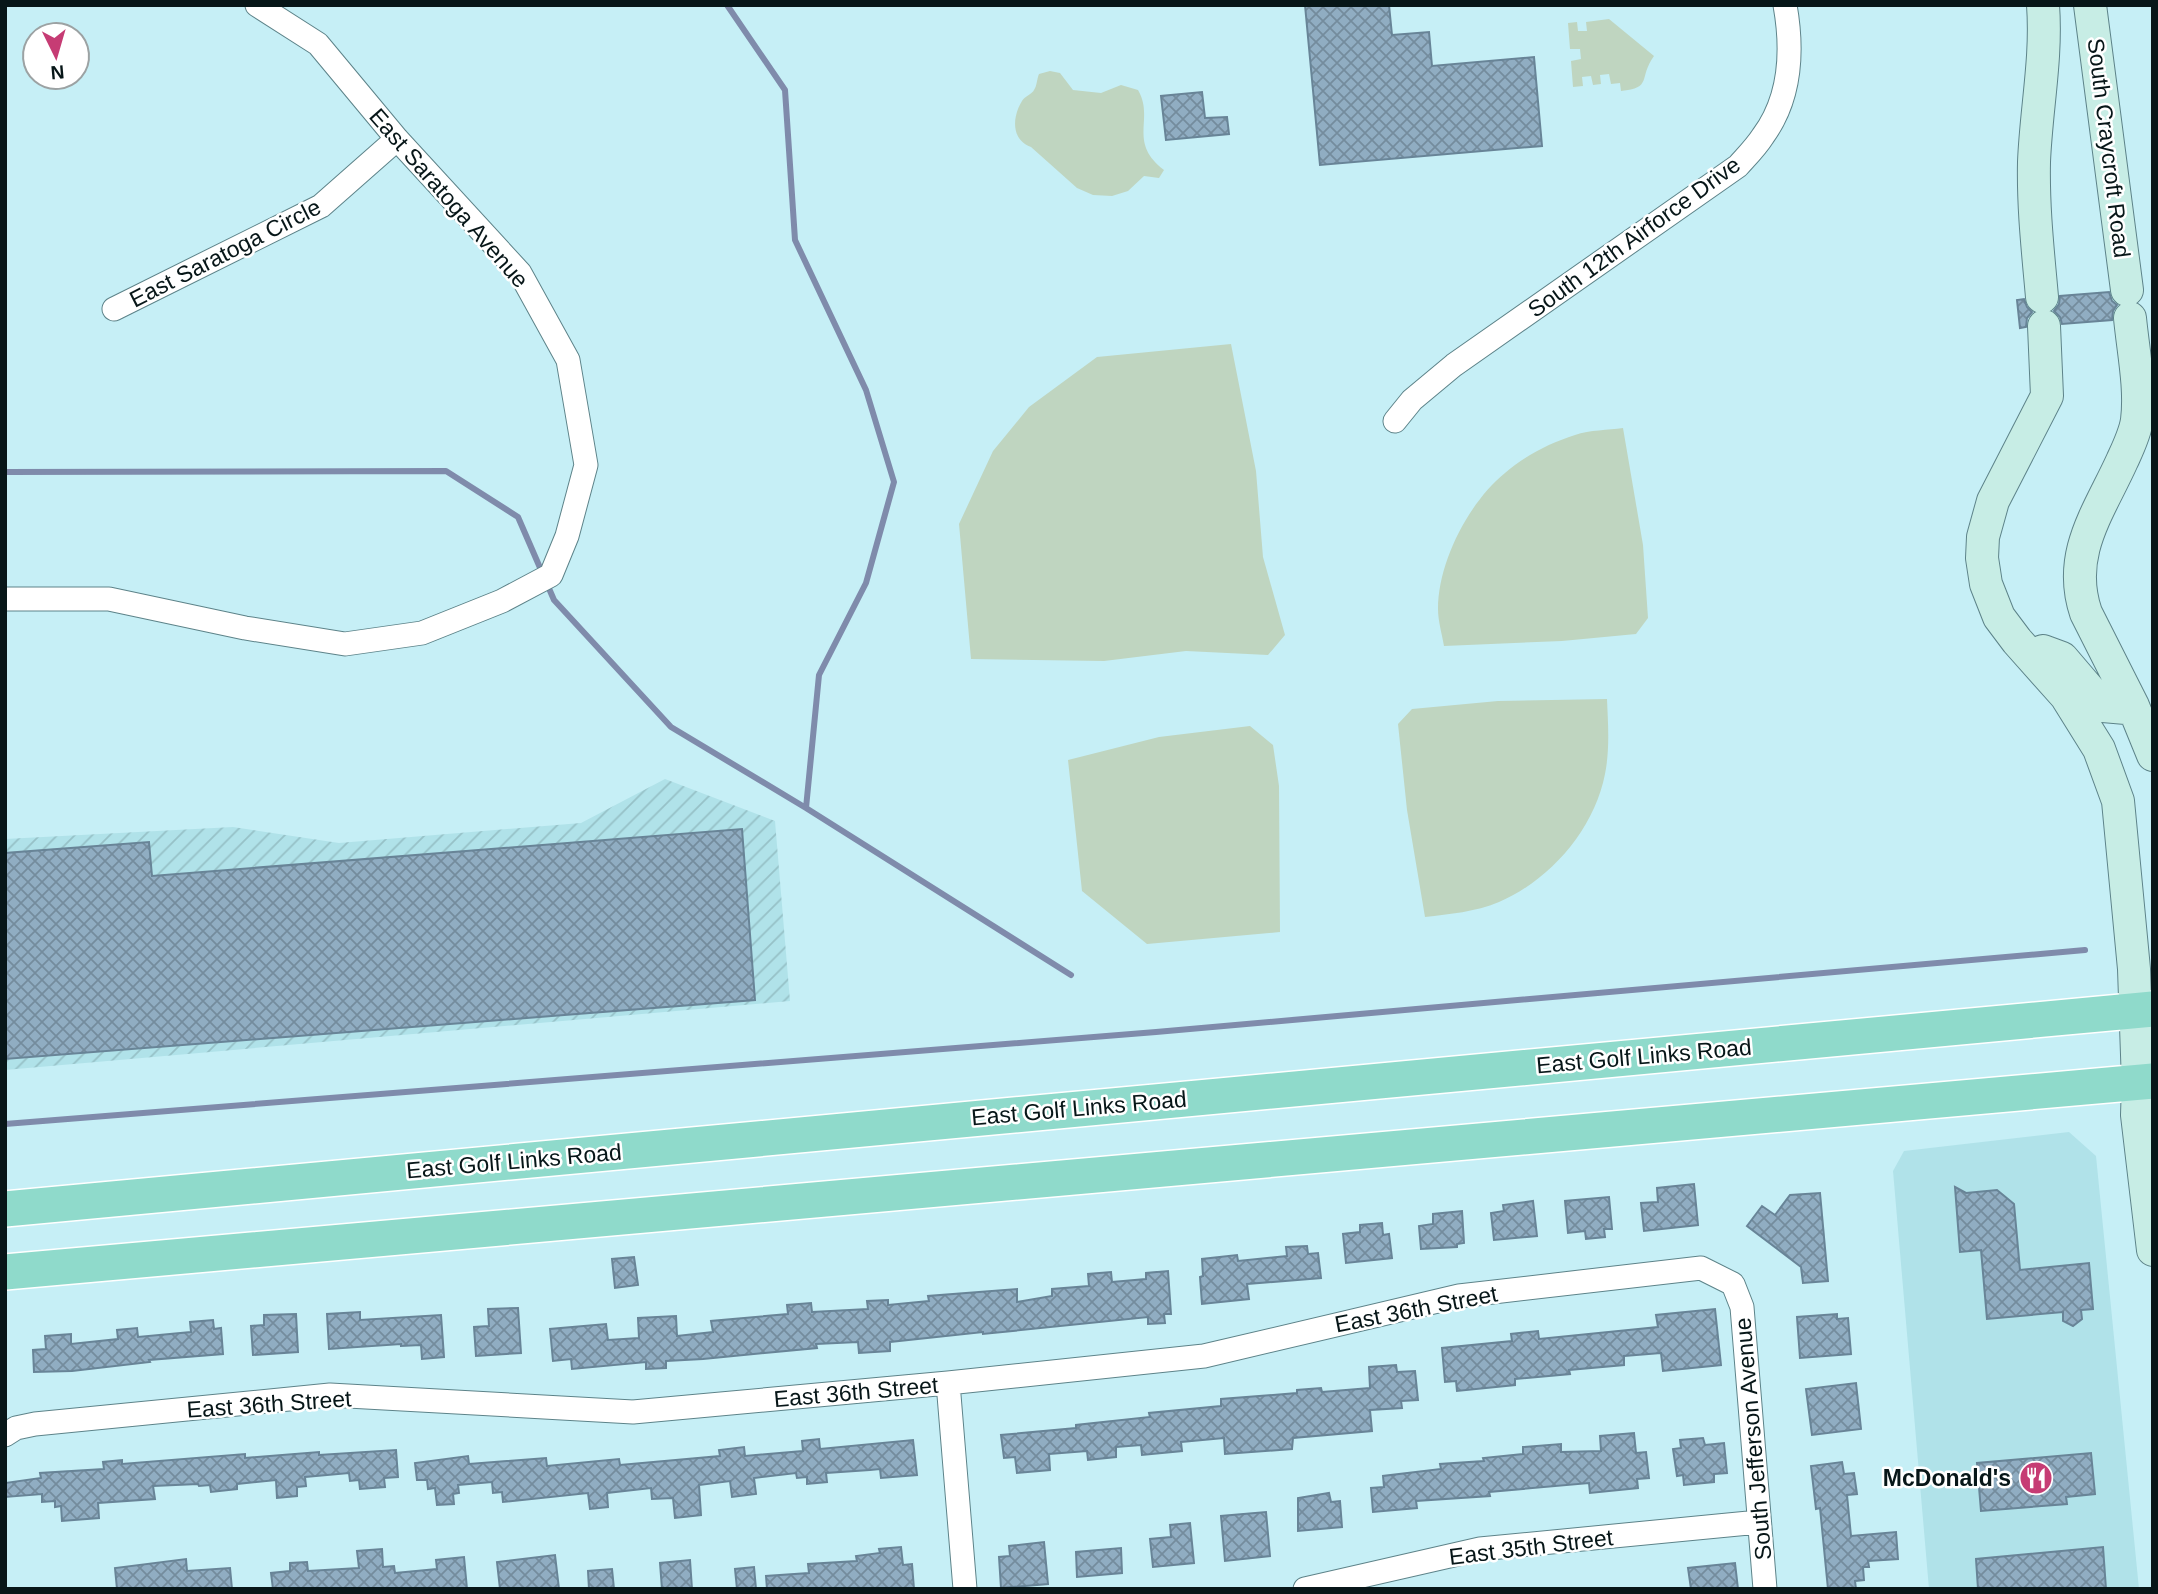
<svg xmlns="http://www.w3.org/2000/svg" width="2158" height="1594" font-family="Helvetica,sans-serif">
<defs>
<pattern id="industrial-furrows" width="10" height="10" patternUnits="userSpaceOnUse" patternTransform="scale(1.75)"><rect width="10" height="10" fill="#b0e2e9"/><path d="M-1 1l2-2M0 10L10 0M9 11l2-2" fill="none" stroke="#96c1c7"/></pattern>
<pattern id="building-cross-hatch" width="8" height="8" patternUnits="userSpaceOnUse" patternTransform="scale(1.75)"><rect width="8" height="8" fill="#90adc2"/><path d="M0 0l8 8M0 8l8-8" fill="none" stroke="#748c9d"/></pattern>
</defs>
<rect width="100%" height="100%" fill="#c6eff6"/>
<path fill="#b0e2e9" d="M2069,1132L2096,1156L2139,1589H1929L1893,1171L1904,1151Z"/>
<path fill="url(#industrial-furrows)" d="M665,779L775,821L790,1001L5,1070V839L233,827L339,843L581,823Z"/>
<path fill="#bfd5c0" d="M1609,19L1654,56C1638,78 1653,88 1621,91L1620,83L1611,84L1609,74L1600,75L1601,84L1593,85L1591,76L1582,77L1583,86L1573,87L1571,61L1581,59L1580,49H1570L1568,23L1577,22L1578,31H1587L1586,22Z
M1050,71L1060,73L1073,90L1101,93L1121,85L1138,90C1155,119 1127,142 1164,170L1159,178L1144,176L1128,191L1112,196L1093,195L1077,188L1031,147C1011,140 1012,117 1022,101C1025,96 1032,94 1034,90C1037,86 1037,78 1039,74Z
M1231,344L1256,471L1263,557L1285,635L1268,655L1186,651L1104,661L971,659L959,524L993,451L1029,407L1097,357Z
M1623,428L1643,545L1648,618L1636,634L1562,641L1444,646C1442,634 1438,621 1438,609C1438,562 1469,502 1505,473C1526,455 1550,443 1575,435C1590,430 1608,430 1623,428Z
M1607,699C1608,724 1610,749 1605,774C1594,830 1550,880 1499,902C1475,912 1450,914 1425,917L1407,810L1398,724L1412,709L1498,701Z
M1250,726L1273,745L1279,786L1280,932L1147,944L1082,891L1068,760L1159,737Z"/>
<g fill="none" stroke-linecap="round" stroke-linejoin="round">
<path stroke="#7f8bab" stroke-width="6" d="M727,5L785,90L795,240L866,390L894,482L866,583L819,675L806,808L1071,975
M5,472L446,471L518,517L554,600L671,727L806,808
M5,1124L1156,1032L2085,950"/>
</g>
<path fill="url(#building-cross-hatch)" stroke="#688497" stroke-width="2" d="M1305,5H1389L1392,35L1429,32L1432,66L1534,57L1542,146L1320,165Z
M1202,92L1205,118L1227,117L1229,134L1166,140L1161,96Z
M2109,292L2112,301L2117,305L2113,311L2112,320L2062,324L2060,317L2054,311L2059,304L2060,296Z
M2024,299L2027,307L2032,312L2027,318L2026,327L2020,328L2017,300Z
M742,829L755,1000L5,1059V853L149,842L152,876Z
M1694,1184L1698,1225L1644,1231L1641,1203L1658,1202L1657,1188Z
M1955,1187L1966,1193L1997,1190L2014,1204L2020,1270L2089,1263L2093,1309L2081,1310L2082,1319L2073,1326L2063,1321V1312L1987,1319L1981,1250L1960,1252Z
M1820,1193L1828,1281L1803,1283L1801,1267L1747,1226L1762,1206L1775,1215L1790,1195Z
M1609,1197L1612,1229H1604L1605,1237L1586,1239L1585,1231L1568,1233L1565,1201Z
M1533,1201L1537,1236L1494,1240L1491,1213L1504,1211L1503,1205Z
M1462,1211L1464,1243L1457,1244V1247L1421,1249L1419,1226L1433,1224V1214Z
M1382,1223L1383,1235L1389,1234L1392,1258L1346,1263L1343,1234L1360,1232V1225Z
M1307,1246L1308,1254L1318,1253L1321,1278L1247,1284L1249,1299L1202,1304L1200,1277L1203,1276L1202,1259L1237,1255L1238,1261L1287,1256L1286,1247Z
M634,1257L638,1285L615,1288L612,1259Z
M1168,1271L1171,1314H1164L1165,1323L1148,1324V1317L983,1334V1332L890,1342V1351L859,1353L858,1342L816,1344L817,1348L703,1359L666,1361V1368L646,1369V1362L572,1369L571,1359L553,1361L550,1329L606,1324L608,1340L639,1338L638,1318L676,1316L677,1336L713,1332L711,1321L788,1314L787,1305L811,1303L812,1312L868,1309L867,1301L888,1300V1305L929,1301L928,1296L1017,1289V1302L1052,1296V1289L1089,1286L1088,1274L1111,1272L1112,1282L1146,1279V1273Z
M518,1308L521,1353L476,1356L474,1327L489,1326L488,1309Z
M1715,1309L1721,1365L1663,1371L1661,1353L1624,1356V1365L1569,1370L1570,1374L1515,1379V1385L1457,1391L1456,1381L1445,1382L1442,1348L1512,1341L1511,1334L1538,1331L1539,1339L1658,1327L1656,1315Z
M360,1312V1320L441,1315L444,1357L422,1359L421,1345L401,1346V1344L329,1349L327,1314Z
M296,1314L298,1352L253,1355L251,1326L264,1325V1315Z
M1837,1314V1319L1848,1318L1851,1354L1800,1358L1797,1317Z
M213,1320L214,1329L221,1328L223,1354L149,1360L150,1362L72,1371L34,1372L33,1350L46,1349L45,1336L71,1334V1344L118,1339L117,1330L137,1328L138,1337L191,1332L190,1322Z
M1396,1365L1397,1372L1415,1371L1418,1400L1401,1401L1402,1408L1370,1410L1372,1431L1293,1438L1292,1449L1225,1454L1224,1438L1181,1442L1182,1451L1142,1455L1141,1445L1116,1447V1457L1088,1460L1087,1451L1049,1454L1050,1470L1017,1473L1015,1457L1004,1458L1001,1435L1076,1428V1425L1150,1417L1149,1413L1221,1406V1399L1297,1393V1390L1321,1388L1322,1392L1370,1388L1369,1367Z
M1856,1383L1861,1429L1812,1435L1806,1389Z
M1634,1433L1636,1453L1646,1452L1649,1478L1637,1479L1638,1488L1590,1493L1589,1483L1489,1492L1490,1496L1416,1501L1417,1508L1373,1512L1371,1488L1384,1487L1383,1476L1441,1469L1440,1464L1484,1461L1483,1458L1523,1454V1447L1561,1444V1452L1601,1451L1600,1436Z
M1703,1438L1705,1445L1724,1443L1727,1473L1714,1474V1482L1684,1485L1683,1475L1677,1476L1673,1449L1681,1448L1680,1440Z
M819,1439L820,1449L913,1440L917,1475L881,1478L880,1469L870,1470L826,1473L827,1482L807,1484V1477L797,1478L796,1473L754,1478L756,1494L732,1497L730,1481L699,1485L701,1515L675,1518L673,1498L652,1499L651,1488L607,1493L608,1507L590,1509L588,1493L503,1502L502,1492L493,1493L492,1482L458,1485L459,1493L453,1494L454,1504L437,1505L435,1488L428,1489L427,1480H417L415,1463L468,1456L469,1464L546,1458L547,1466L619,1459L620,1465L720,1456L719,1450L744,1447L745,1456L803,1451L802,1441Z
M396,1450L398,1477L384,1478L385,1487L360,1489L359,1480L350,1481L349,1473L305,1477L306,1486L297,1487V1496L277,1498L276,1480L237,1484V1489L211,1492L210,1485L199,1486L198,1484L153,1486L155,1499L98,1503L99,1518L62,1521L61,1506L55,1507V1501L42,1502V1494L5,1497V1483L41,1478L40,1473L104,1469L103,1462L122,1460V1464L245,1454V1458L319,1452V1455Z
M2091,1453L2095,1494L2066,1497L2067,1504L1981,1511L1977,1463Z
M1842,1462L1844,1474L1854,1473L1857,1494L1847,1495L1851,1536L1896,1532L1898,1559L1868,1561L1869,1567H1863L1864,1580L1855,1581L1856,1589H1828L1820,1508L1816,1509L1811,1466Z
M1329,1493L1331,1502L1340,1501L1342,1527L1298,1531V1498Z
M1266,1512L1270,1556L1225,1561L1221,1516Z
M1190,1523L1194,1563L1153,1567L1150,1539L1171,1537L1170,1525Z
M1044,1542L1048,1584L1001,1588L999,1557L1010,1556L1009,1546Z
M901,1547L903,1565L912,1564L914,1589H767L766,1576L809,1573L808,1564L857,1561L856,1556L880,1553L879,1549Z
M2103,1547L2106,1589H1978L1976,1559Z
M1121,1548L1122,1573L1077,1577L1076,1552Z
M382,1549L383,1567L394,1566L395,1573L437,1569L436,1560L464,1557L467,1589H273L271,1573L290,1571V1563L307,1562L308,1571L359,1568L357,1551Z
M555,1555L559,1589H500L497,1562Z
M186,1559L187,1571L230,1568L232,1589H117L115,1568Z
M690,1560L692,1589H662L660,1563Z
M1735,1563L1738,1589H1691L1688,1568Z
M754,1567L756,1589H737L735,1569Z
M612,1569L614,1589H589L588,1571Z"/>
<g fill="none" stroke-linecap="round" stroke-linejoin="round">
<defs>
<path id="street" d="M114,309L321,206L397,139
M1395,421L1412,400L1454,365L1738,166C1747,156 1756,147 1763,136C1791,98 1793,50 1785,5
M5,599H109L245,628L345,644L422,633L502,601L551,575L567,536L586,465L568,360L520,273L397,139L318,44L257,5
M948,1383L965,1589
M5,1435L16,1428L35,1424L330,1395L633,1412L948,1383L1204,1356L1459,1296L1701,1268L1733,1284L1742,1307L1765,1589
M1305,1589L1480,1549L1759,1522"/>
<path id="secondary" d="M2090,5L2127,290
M2042,297C2038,252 2033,208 2034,162C2036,110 2047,58 2043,5
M2130,318C2133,350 2141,388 2137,420C2135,434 2128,448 2122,461C2099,512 2066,554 2086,613L2133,706L2153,755
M2044,326L2047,396L1993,501L1983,537L1982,558L1986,584L1999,617L2017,641L2066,696L2099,749L2118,801L2134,969L2138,1083L2137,1115L2153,1250
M2043,651L2062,658L2103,706L2126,708L2133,706"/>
<path id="primary" d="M5,1209L2153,1009
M5,1272L2153,1081"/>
</defs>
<use href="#street" stroke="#5d8389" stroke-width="25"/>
<use href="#secondary" stroke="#5d8389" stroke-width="34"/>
<use href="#primary" stroke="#fff" stroke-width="38"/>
<use href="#street" stroke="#fff" stroke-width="23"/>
<use href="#secondary" stroke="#c7ede5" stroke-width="32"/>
<use href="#primary" stroke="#8fdacb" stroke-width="35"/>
</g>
<defs>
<symbol id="restaurant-disc" viewBox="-11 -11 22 22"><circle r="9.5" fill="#c63c74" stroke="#fff"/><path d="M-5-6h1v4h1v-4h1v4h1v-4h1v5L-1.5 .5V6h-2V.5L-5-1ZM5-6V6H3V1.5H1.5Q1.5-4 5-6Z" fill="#fff"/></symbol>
</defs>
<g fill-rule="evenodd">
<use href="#restaurant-disc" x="2017" y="1459" width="38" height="38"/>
</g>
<g text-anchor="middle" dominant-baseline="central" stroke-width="5" stroke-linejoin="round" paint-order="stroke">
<g font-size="23" fill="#071618" stroke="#fff">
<text transform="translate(2109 148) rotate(83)">South Craycroft Road</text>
<text transform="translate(449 198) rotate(49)">East Saratoga Avenue</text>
<text transform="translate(1634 237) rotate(-36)">South 12th Airforce Drive</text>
<text transform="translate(225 253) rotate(-27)">East Saratoga Circle</text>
<text transform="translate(1644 1056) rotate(-5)">East Golf Links Road</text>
<text transform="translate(1079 1108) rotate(-5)">East Golf Links Road</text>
<text transform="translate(514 1161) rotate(-5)">East Golf Links Road</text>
<text transform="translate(1416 1309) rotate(-11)">East 36th Street</text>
<text transform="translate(856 1392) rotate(-5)">East 36th Street</text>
<text transform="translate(269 1404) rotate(-4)">East 36th Street</text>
<text transform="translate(1753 1439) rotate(-95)">South Jefferson Avenue</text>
<text transform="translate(1531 1547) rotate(-7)">East 35th Street</text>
</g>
<g font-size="23" font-weight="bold" fill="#071618" stroke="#fff" text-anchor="end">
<text x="2011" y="1478">McDonald's</text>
</g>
</g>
<rect width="2158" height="1594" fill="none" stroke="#071618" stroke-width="14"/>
<g transform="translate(56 56) rotate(175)"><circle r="33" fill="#ffffff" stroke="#9ca2a3" stroke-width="2"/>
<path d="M0-5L12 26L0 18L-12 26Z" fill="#c63c74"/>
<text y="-10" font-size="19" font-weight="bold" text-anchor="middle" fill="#071618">N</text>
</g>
</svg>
